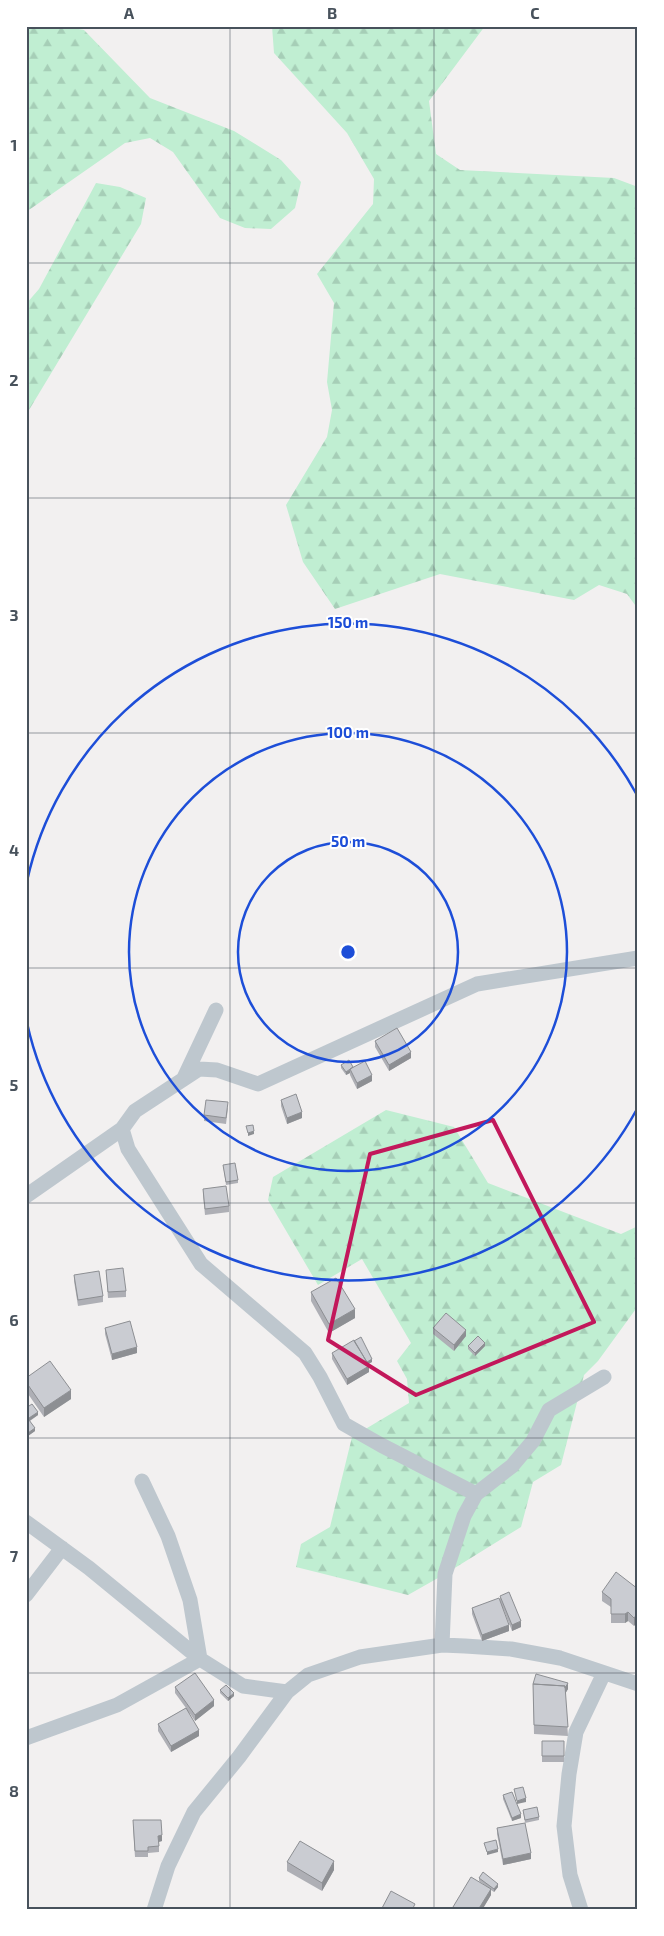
<svg xmlns="http://www.w3.org/2000/svg" width="664" height="1936" font-family="'Exo 2',sans-serif">
<defs>
<pattern id="forest-firs" width="22" height="20" patternUnits="userSpaceOnUse" patternTransform="scale(1.25)"><rect width="22" height="20" fill="#c0eed2"/><path d="M5 1l3.5 6h-7zM16 11l3.5 6h-7z" fill="#a6ceb7"/></pattern>
</defs>
<rect width="100%" height="100%" fill="#f2f0f0"/>
<path fill="url(#forest-firs)" d="M26,26H62L84,30L150,98L234,131L281,160L301,182L295,208L271,229L245,228L220,218L173,152L150,138L125,143L26,212Z
M272,26H485L429,101L436,154L460,170L614,178L638,187V609L627,594L599,585L574,600L440,574L335,609L303,562L286,505L327,437L332,410L327,382L334,303L317,274L373,204L374,179L347,133L274,53Z
M96,183L120,187L146,198L141,224L26,415V304L39,289Z
M386,1110L454,1127L488,1183L621,1234L638,1226V1306L598,1361L584,1375L561,1465L533,1482L521,1527L445,1574L408,1595L296,1567L301,1544L330,1527L352,1437L409,1403L407,1379L397,1361L411,1343L362,1259L318,1285L268,1200L273,1177Z"/>
<g fill="none" stroke-linecap="round" stroke-linejoin="round">
<path stroke="#bec7ce" stroke-width="15" d="M184,1078L216,1010
M26,1196L122,1129
M476,1494L381,1445L344,1424L320,1377L305,1353L201,1264L128,1149L122,1129L135,1111L199,1069L217,1070L258,1084L477,984L638,958
M26,1522L89,1568L200,1659L243,1686L287,1692
M26,1595L62,1548
M442,1645L445,1574L464,1516L476,1494L512,1466L533,1441L549,1410L604,1377
M26,1738L117,1705L200,1659L190,1600L168,1536L142,1481
M154,1910L168,1866L194,1812L239,1757L287,1692L308,1675L360,1657L442,1645L465,1646L511,1649L560,1658L638,1684
M581,1910L570,1875L564,1826L569,1774L576,1732L604,1673"/>
</g>
<path fill="#aeafb5" d="M375,1041L411,1058L389,1071L375,1047Z
M341,1065L353,1067L372,1081L357,1089L350,1075V1073L346,1075L341,1068Z
M281,1100L302,1118L287,1124L281,1106Z
M228,1108L226,1124L204,1121V1115Z
M223,1165L238,1180V1183L226,1185Z
M203,1189L229,1206V1212L205,1215L203,1195Z
M106,1270L126,1291V1297L108,1298Z
M74,1275L103,1296V1302L78,1306L74,1281Z
M311,1292L355,1318L329,1333L311,1301Z
M105,1328L137,1353L112,1360L105,1334Z
M433,1328L466,1336L454,1351L433,1334Z
M468,1346H485L475,1356L468,1349Z
M332,1353L372,1362L368,1364L369,1372L347,1385L332,1359Z
M26,1378L71,1399L44,1417L26,1391Z
M26,1408L38,1415L30,1421L35,1431L28,1436L26,1433V1422L29,1421L26,1418Z
M638,1589V1621L634,1626L628,1621L625,1623H611V1607L602,1601V1592Z
M500,1596L521,1627L512,1631L503,1608L509,1631L482,1641L472,1614V1608L500,1601Z
M568,1683V1689L565,1694L568,1736L534,1734L533,1685Z
M175,1687L214,1706L195,1721L189,1712L199,1736L171,1752L158,1731V1724L186,1708L175,1693Z
M220,1690L234,1696L228,1701L220,1693Z
M542,1741H564V1762H542Z
M503,1795L521,1818L512,1821L503,1799Z
M523,1810L539,1817V1820L525,1823L531,1859L503,1865L497,1834V1828L525,1823Z
M133,1826L162,1841L159,1842V1852L148,1853V1857H135Z
M287,1862L334,1870L322,1891L287,1871Z
M479,1878L498,1887L494,1892L491,1890V1895L482,1910H453V1907L486,1886L479,1881Z"/>
<path fill="#8d8f93" d="M411,1052V1058L389,1071V1065Z
M350,1070V1073L346,1075V1072Z
M372,1075V1081L357,1089V1083Z
M302,1112V1118L287,1124V1118Z
M254,1131V1134L248,1136V1133Z
M355,1309V1318L329,1333V1324Z
M466,1330V1336L454,1351V1345Z
M485,1343V1346L475,1356V1353Z
M137,1347V1353L112,1360V1354Z
M372,1359V1362L366,1365V1362Z
M369,1366V1372L347,1385V1379Z
M71,1390V1399L44,1417V1408Z
M38,1412V1415L29,1421V1418Z
M35,1428V1431L28,1436V1433Z
M628,1612V1621L625,1623V1614Z
M638,1613V1621L634,1626V1618Z
M521,1621V1627L512,1631V1625Z
M509,1625V1631L482,1641V1635Z
M568,1683V1689L565,1694V1688Z
M234,1693V1696L228,1701V1698Z
M214,1700V1706L195,1721V1715Z
M199,1730V1736L171,1752V1746Z
M526,1798V1802L517,1804V1801Z
M521,1814V1818L512,1821V1818Z
M162,1835V1841L158,1842V1836Z
M498,1849V1852L487,1855V1852Z
M531,1853V1859L503,1865V1859Z
M334,1861V1870L322,1891V1883Z
M498,1884V1887L494,1892V1889Z
M491,1889V1895L482,1910H478Z"/>
<path fill="#caccd2" stroke="#8d8f93" d="M397,1028L411,1052L389,1065L375,1041Z
M349,1060L353,1067L346,1072L341,1065Z
M365,1061L372,1075L357,1083L350,1069Z
M296,1094L302,1112L287,1118L281,1100Z
M206,1100L228,1102L226,1118L204,1115Z
M253,1125L254,1131L248,1133L246,1126Z
M235,1163L238,1180L226,1182L223,1165Z
M226,1186L229,1206L205,1209L203,1189Z
M123,1268L126,1291L108,1292L106,1270Z
M99,1271L103,1296L78,1300L74,1275Z
M336,1278L355,1309L329,1324L311,1292Z
M446,1313L466,1330L454,1345L433,1328Z
M130,1321L137,1347L112,1354L105,1328Z
M478,1336L485,1343L475,1353L468,1346Z
M361,1337L372,1359L367,1362L354,1341Z
M354,1340L369,1366L347,1379L332,1353Z
M50,1361L71,1390L44,1408L26,1382V1378Z
M32,1404L38,1412L29,1418L26,1414V1408Z
M29,1420L35,1428L28,1433L26,1430V1422Z
M616,1572L638,1589V1613L634,1618L628,1612L625,1614H611V1599L602,1592Z
M509,1592L521,1621L512,1625L500,1596Z
M499,1598L509,1625L482,1635L472,1608Z
M195,1673L214,1700L195,1715L175,1687Z
M536,1674L568,1683L565,1688V1686L533,1684Z
M533,1684L565,1686L568,1727L534,1725Z
M226,1685L234,1693L228,1698L220,1690Z
M186,1708L199,1730L171,1746L158,1724Z
M542,1741H564V1756H542Z
M523,1787L526,1798L517,1801L514,1789Z
M512,1792L521,1814L512,1818L503,1795Z
M537,1807L539,1817L525,1820L523,1810Z
M133,1820H161L162,1835L158,1836L159,1846L148,1847V1851H135Z
M525,1823L531,1853L503,1859L497,1828Z
M496,1840L498,1849L487,1852L484,1843Z
M300,1841L334,1861L322,1883L287,1862Z
M483,1872L498,1884L494,1889L479,1878Z
M471,1877L491,1889L478,1910H457L453,1907Z
M391,1891L415,1904L412,1910H381Z"/>
<path fill="none" stroke="#c2185b" stroke-width="4" stroke-linejoin="round" d="M493,1120L594,1322L416,1395L328,1340L370,1154Z"/>
<path fill="none" stroke="#48525c" stroke-width="1" stroke-opacity="0.55" d="M230,26V1910M434,26V1910M26,263H638M26,498H638M26,733H638M26,968H638M26,1203H638M26,1438H638M26,1673H638"/>
<g fill="none" stroke="#1d4ed8" stroke-width="2.5">
<circle cx="348" cy="952" r="110"/>
<circle cx="348" cy="952" r="219"/>
<path d="M637 1109A329 329 0 0 1 27 1023M27 881A329 329 0 0 1 637 795"/>
</g>
<circle cx="348" cy="952" r="8" fill="#1d4ed8" stroke="#fff" stroke-width="2.5"/>
<g font-size="15" text-anchor="middle" font-weight="bold" fill="#1d4ed8" stroke="#fff" stroke-width="4" stroke-linejoin="round" paint-order="stroke">
<text x="348" y="628">150 m</text>
<text x="348" y="738">100 m</text>
<text x="348" y="847">50 m</text>
</g>
<rect width="664" height="1936" fill="none" stroke="#ffffff" stroke-width="55"/>
<rect x="28" y="28" width="608" height="1880" fill="none" stroke="#48525c" stroke-width="2"/>
<g font-size="16" text-anchor="middle" font-weight="bold" fill="#48525c">
<text x="129" y="19">A</text>
<text x="332" y="19">B</text>
<text x="535" y="19">C</text>
<text x="14" y="151">1</text>
<text x="14" y="386">2</text>
<text x="14" y="621">3</text>
<text x="14" y="856">4</text>
<text x="14" y="1091">5</text>
<text x="14" y="1326">6</text>
<text x="14" y="1562">7</text>
<text x="14" y="1797">8</text>
</g>
</svg>
